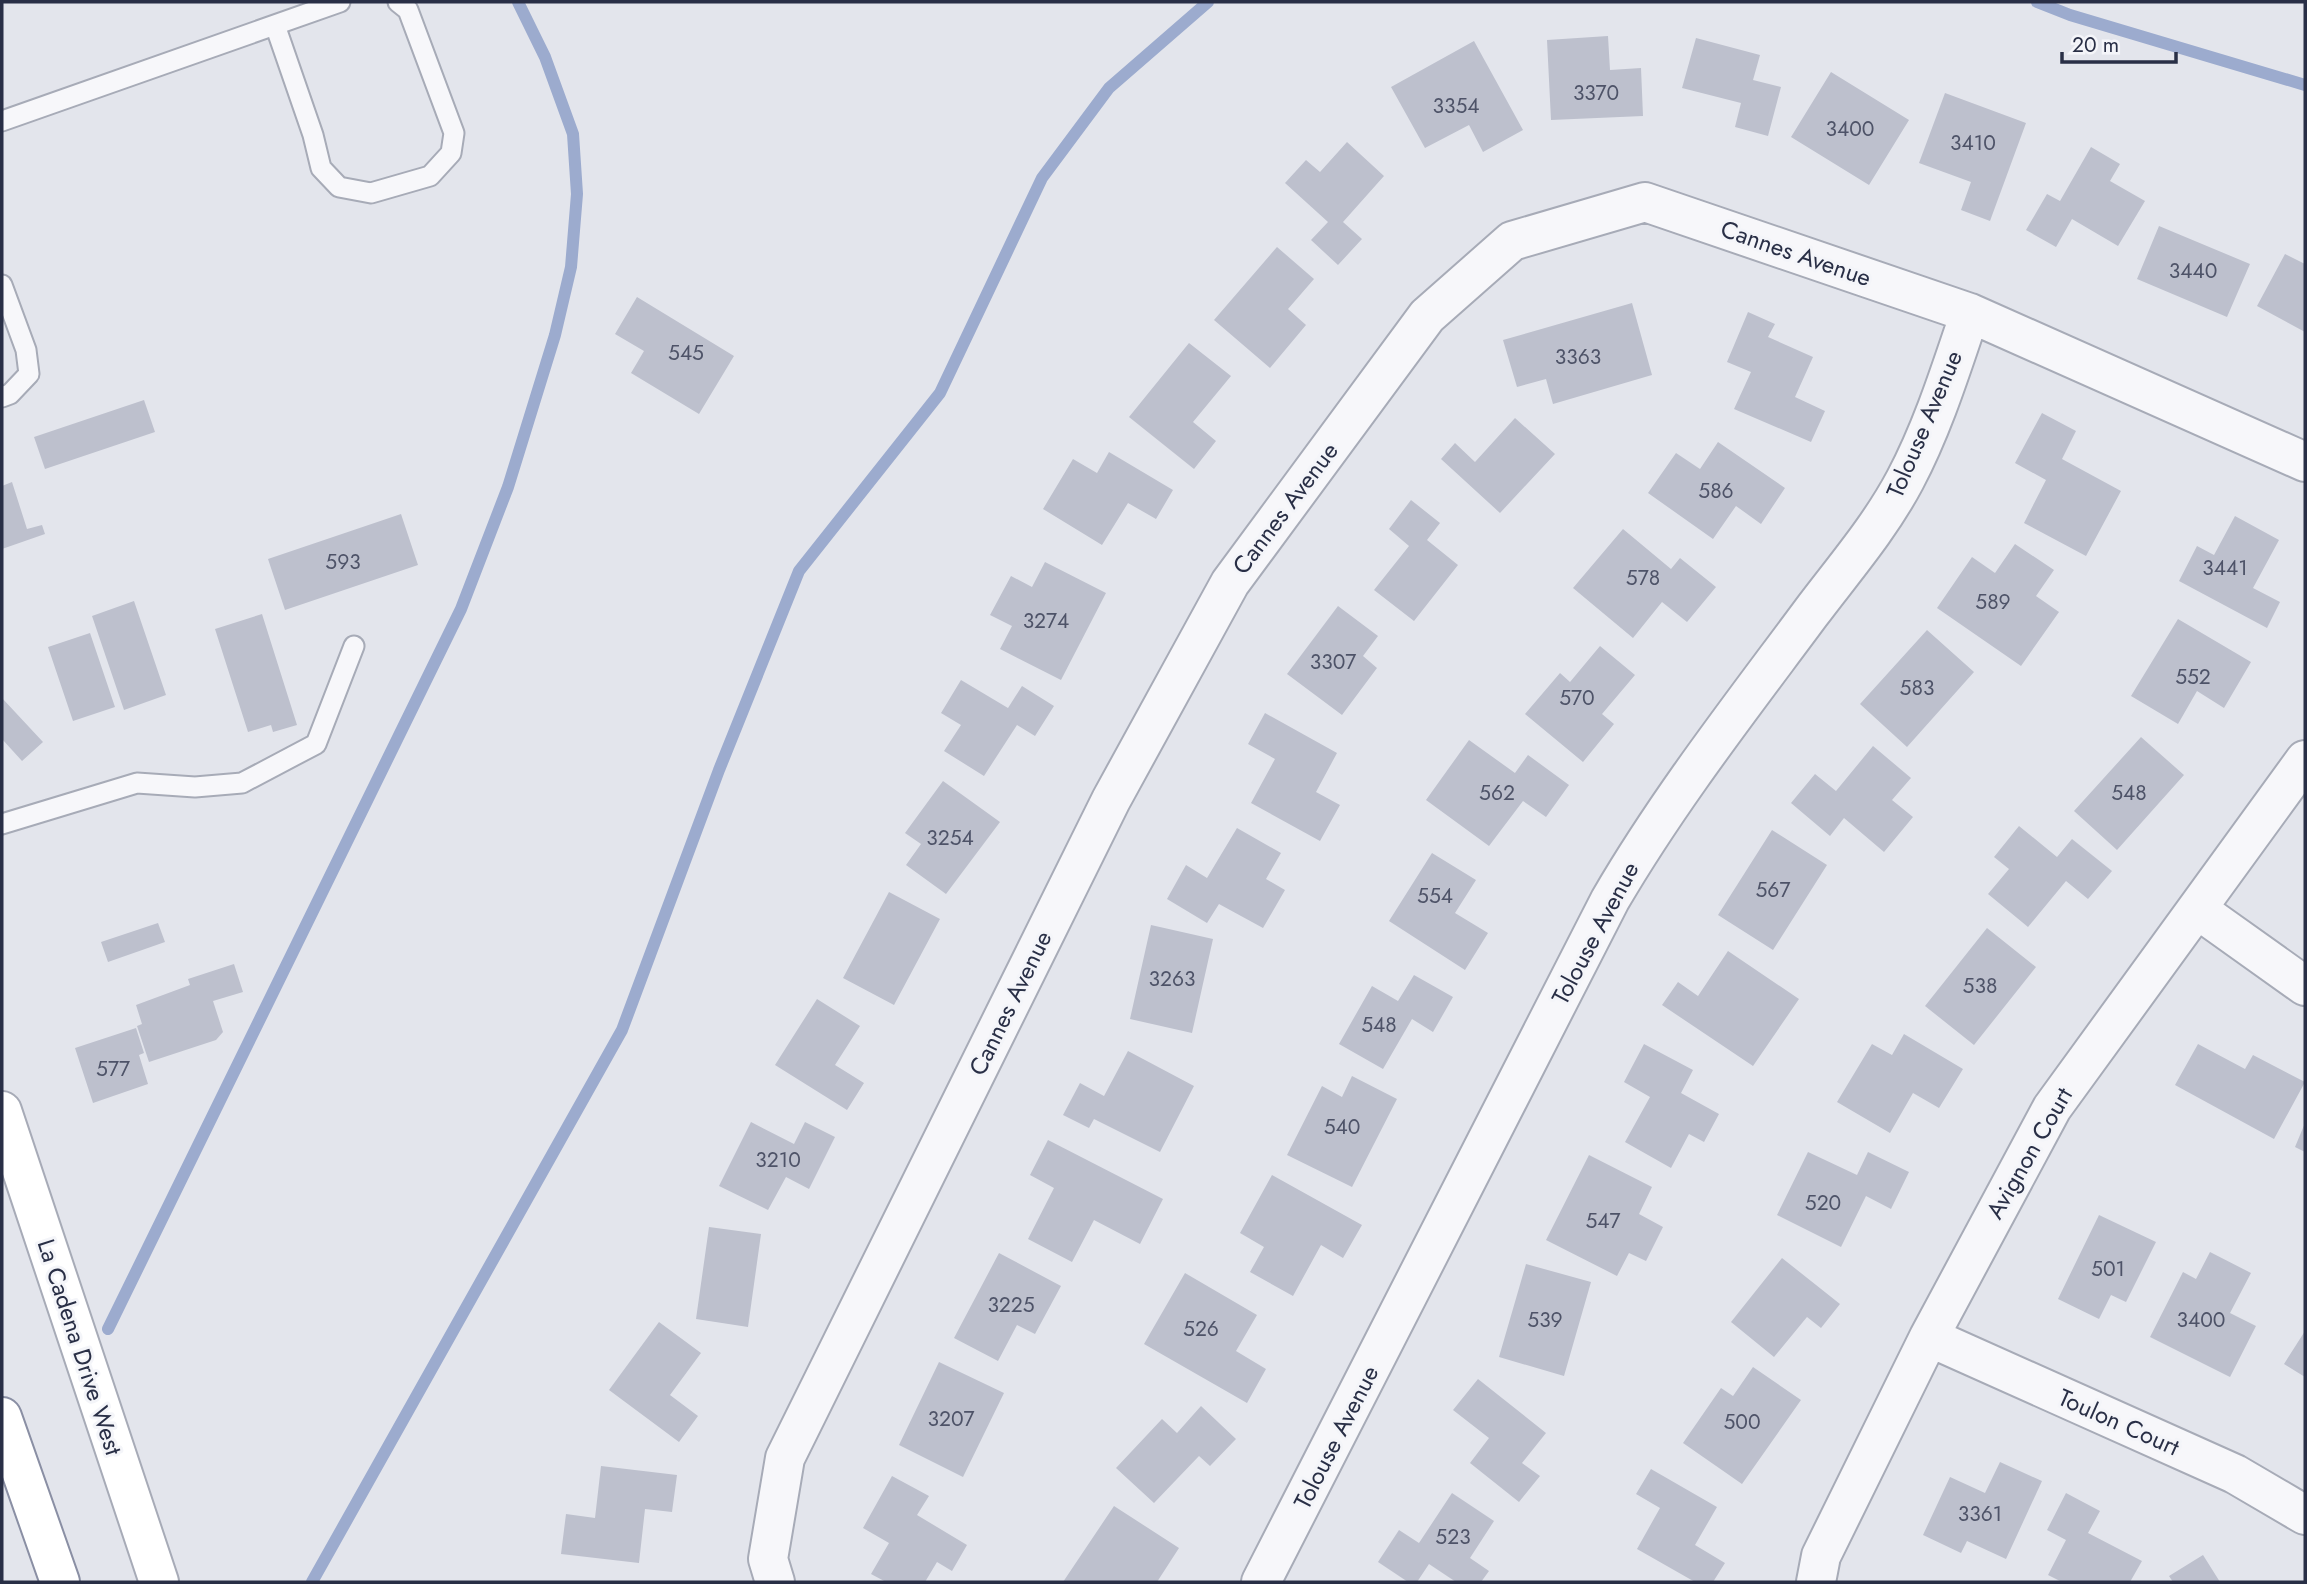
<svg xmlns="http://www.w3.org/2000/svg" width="2307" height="1584" font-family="Jost,sans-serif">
<rect width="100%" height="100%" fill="#e3e5ec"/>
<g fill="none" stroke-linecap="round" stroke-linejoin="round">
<path stroke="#9cabce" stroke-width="12" d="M2037,2L2070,15L2305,85
M108,1329L461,609L508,487L555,335L571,267L577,194L573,134L545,57L518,2
M312,1582L622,1030L719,770L799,571L940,393L1042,178L1109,88L1208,2"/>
</g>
<path fill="#bdc0cd" d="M1608,36L1610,70L1641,68L1643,116L1551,120L1547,40Z
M1696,38L1760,55L1753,80L1781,87L1768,136L1735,127L1741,103L1682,88Z
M1474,41L1523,130L1483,152L1469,125L1425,148L1391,87Z
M1831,72L1909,120L1869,185L1791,137Z
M1945,93L2026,123L1990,221L1961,210L1971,182L1919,163Z
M1347,142L1384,176L1343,222L1362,239L1338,265L1311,240L1328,222L1285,183L1306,160L1320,172Z
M2091,147L2120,164L2110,181L2145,201L2118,246L2072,219L2056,247L2026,230L2047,194L2060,201Z
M2159,226L2250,264L2227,317L2137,279Z
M1277,247L1314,279L1288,309L1306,325L1270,368L1214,320Z
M2285,254L2305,264V332L2257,306Z
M637,297L734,356L699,414L631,373L644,351L615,334Z
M1632,303L1652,375L1553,404L1546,379L1517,387L1503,340Z
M1748,312L1775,324L1768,337L1813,357L1795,397L1825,411L1811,442L1734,409L1751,372L1727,362Z
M1189,343L1231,376L1193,422L1216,441L1194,469L1129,417Z
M144,400L155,432L45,469L34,437Z
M2042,413L2076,431L2062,459L2121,491L2086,556L2024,523L2046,480L2015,463Z
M1515,418L1555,454L1500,513L1441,459L1455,443L1475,462Z
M1718,442L1785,488L1761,524L1736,506L1713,539L1648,493L1676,453L1700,469Z
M1109,452L1173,490L1156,519L1128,503L1102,545L1043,509L1073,459L1097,473Z
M12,482L27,529L42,525L45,534L2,549V486Z
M1411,500L1440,523L1427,540L1458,565L1414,621L1374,590L1409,546L1389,529Z
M401,514L418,565L285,610L268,559Z
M2235,516L2279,540L2253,588L2280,602L2267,628L2179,581L2197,546L2214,555Z
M1623,529L1671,569L1680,558L1716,587L1687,622L1662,602L1633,638L1573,588Z
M2015,544L2054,570L2036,596L2059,612L2021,666L1937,608L1972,557L1995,573Z
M1045,562L1106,593L1061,680L1000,649L1012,626L990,615L1011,576L1032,587Z
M134,601L166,695L124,710L92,616Z
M1338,606L1378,636L1363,656L1377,668L1342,715L1287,674Z
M262,614L297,725L273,732L271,725L248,732L215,629Z
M2178,619L2251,662L2224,708L2197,691L2178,724L2131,696Z
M1927,630L1974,672L1907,747L1860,704Z
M90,633L115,707L73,721L48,647Z
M1600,646L1635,675L1602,714L1614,724L1583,762L1525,714L1560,673L1570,682Z
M961,680L1008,708L1022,686L1054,706L1035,736L1017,725L984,776L944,751L961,725L941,713Z
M2,698L43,742L22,761L2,739Z
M1265,713L1337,753L1316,792L1340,805L1320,841L1251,803L1275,759L1248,744Z
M2141,737L2184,775L2117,850L2074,811Z
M1469,740L1515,773L1528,755L1569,785L1546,817L1523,801L1489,846L1426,800Z
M1873,746L1911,778L1892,800L1913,817L1884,852L1844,818L1830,836L1791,803L1815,774L1836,791Z
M943,781L1000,822L946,894L906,865L921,844L905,833Z
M2019,826L2057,857L2072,839L2112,871L2088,899L2066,881L2028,927L1988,894L2009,869L1994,857Z
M1237,828L1281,853L1266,879L1285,890L1263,928L1219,904L1207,923L1167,899L1186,865L1207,878Z
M1772,830L1827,865L1773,950L1718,915Z
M1432,853L1476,880L1455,913L1488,933L1465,970L1389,921Z
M889,892L940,919L894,1005L843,978Z
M158,923L165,942L108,962L101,942Z
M1151,925L1213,939L1192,1033L1130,1019Z
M1987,928L2036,967L1974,1045L1925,1006Z
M1728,951L1799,999L1753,1066L1662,1005L1678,982L1698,996Z
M234,964L243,992L213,1001L223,1032L216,1040L149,1062L137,1026L142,1024L136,1005L190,985L188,979Z
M1414,975L1453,997L1433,1032L1412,1019L1383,1069L1339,1044L1372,986L1398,1001Z
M817,999L860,1026L835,1065L864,1083L847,1110L775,1065Z
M136,1028L144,1053L139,1055L148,1084L93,1103L75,1048Z
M1904,1034L1963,1069L1939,1108L1913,1093L1890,1133L1837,1102L1872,1044L1892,1055Z
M1644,1044L1693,1070L1681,1093L1719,1114L1704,1142L1689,1134L1671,1168L1625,1142L1650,1097L1624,1082Z
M2198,1044L2245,1069L2253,1055L2305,1082L2274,1139L2175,1085Z
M1128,1051L1194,1086L1160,1152L1094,1119L1089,1128L1063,1115L1080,1083L1104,1096Z
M1352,1076L1397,1099L1352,1187L1287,1155L1322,1086L1342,1097Z
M751,1122L794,1144L805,1122L835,1137L809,1189L786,1177L768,1210L719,1186Z
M2305,1123V1152L2295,1147Z
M1048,1140L1163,1199L1140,1244L1094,1220L1072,1262L1028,1239L1054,1188L1030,1175Z
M1808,1152L1857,1175L1868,1152L1909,1172L1891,1209L1866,1196L1841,1247L1777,1215Z
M1589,1155L1652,1187L1639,1214L1663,1227L1646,1261L1629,1253L1617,1276L1546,1240Z
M1272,1175L1362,1225L1343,1258L1321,1245L1293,1296L1250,1272L1264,1247L1240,1233Z
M2099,1215L2156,1242L2126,1302L2111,1295L2099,1319L2058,1299Z
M709,1227L761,1234L748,1327L696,1319Z
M2210,1252L2251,1273L2230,1313L2256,1326L2230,1377L2150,1337L2183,1272L2196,1279Z
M999,1253L1061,1286L1035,1334L1017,1325L998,1361L954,1338Z
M1782,1258L1840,1304L1821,1328L1807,1317L1774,1357L1731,1322Z
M1526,1264L1591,1282L1564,1376L1499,1357Z
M1185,1273L1257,1315L1236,1351L1266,1369L1247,1403L1144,1344Z
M659,1322L701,1353L670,1395L698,1416L679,1442L609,1390Z
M2305,1331V1377L2284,1364Z
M939,1362L1004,1393L963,1477L899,1445Z
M1753,1367L1801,1400L1742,1484L1683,1443L1721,1388L1733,1396Z
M1478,1379L1546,1433L1522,1463L1540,1476L1519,1502L1470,1463L1489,1438L1453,1410Z
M1201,1406L1236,1439L1210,1466L1199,1456L1154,1503L1116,1468L1162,1419L1177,1433Z
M2000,1462L2042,1481L2006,1559L1967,1541L1961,1553L1923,1535L1950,1477L1985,1493Z
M601,1466L677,1475L672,1512L645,1509L639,1563L561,1554L566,1514L595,1518Z
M1651,1469L1717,1507L1695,1545L1725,1563L1713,1582H1695L1637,1549L1660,1508L1636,1494Z
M892,1476L929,1496L917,1515L967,1545L952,1571L937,1562L925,1582H886L871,1574L889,1543L863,1528Z
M1452,1493L1494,1521L1470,1558L1489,1571L1481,1582H1456L1429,1564L1417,1582H1408L1378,1562L1399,1530L1419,1543Z
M2066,1493L2100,1511L2088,1533L2142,1561L2130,1582H2062L2048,1575L2066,1540L2047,1530Z
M1114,1506L1179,1548L1157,1582H1063Z
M2203,1555L2220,1582H2173L2169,1576Z"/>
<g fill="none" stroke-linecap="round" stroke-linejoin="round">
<defs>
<path id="service" d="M275,25L313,135L321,168L339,187L371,193L430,176L451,153L454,133L408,10L398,2
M2,121L340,2
M2,285L26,350L29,374L10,394L2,397
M2,824L137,783L195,787L242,783L316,744L354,646"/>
<path id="minor" d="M2197,909L2305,986
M1929,1337L2235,1474L2305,1515
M775,1582L768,1559L785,1458L1111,800L1230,583L1427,316L1512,241L1645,202L1970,313L2305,462
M1261,1582L1610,900C1669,799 1741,707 1810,614C1843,570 1879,529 1905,480C1933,427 1951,369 1970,313
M1816,1582L1821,1556L1929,1337L2052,1108L2305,760"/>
<path id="secondary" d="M2,1111L159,1582"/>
<path id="motorway" d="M2,1417L60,1582"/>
</defs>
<use href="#service" stroke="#a7abb7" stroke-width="23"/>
<use href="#minor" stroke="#a7abb7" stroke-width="42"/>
<use href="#secondary" stroke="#a7abb7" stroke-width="42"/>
<use href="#motorway" stroke="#8a8fa4" stroke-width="42"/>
<use href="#service" stroke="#f7f7fa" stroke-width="19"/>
<use href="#minor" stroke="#f7f7fa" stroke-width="38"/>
<use href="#secondary" stroke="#fff" stroke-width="38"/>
<use href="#motorway" stroke="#fff" stroke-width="38"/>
</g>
<g text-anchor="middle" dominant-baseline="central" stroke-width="6" stroke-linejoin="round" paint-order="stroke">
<g font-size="21" fill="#4e5368">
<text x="1596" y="93">3370</text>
<text x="1456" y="106">3354</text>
<text x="1850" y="129">3400</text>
<text x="1973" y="143">3410</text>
<text x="2193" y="271">3440</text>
<text x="686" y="353">545</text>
<text x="1578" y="357">3363</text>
<text x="1716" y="491">586</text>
<text x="343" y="562">593</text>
<text x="2225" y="568">3441</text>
<text x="1643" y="578">578</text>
<text x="1993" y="602">589</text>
<text x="1046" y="621">3274</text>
<text x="1333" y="662">3307</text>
<text x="2193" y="677">552</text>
<text x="1917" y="688">583</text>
<text x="1577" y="698">570</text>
<text x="1497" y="793">562</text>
<text x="2129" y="793">548</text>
<text x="950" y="838">3254</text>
<text x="1773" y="890">567</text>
<text x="1435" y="896">554</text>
<text x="1172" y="979">3263</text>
<text x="1980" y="986">538</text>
<text x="1379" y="1025">548</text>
<text x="113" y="1069">577</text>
<text x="1342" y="1127">540</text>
<text x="778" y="1160">3210</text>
<text x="1823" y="1203">520</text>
<text x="1603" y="1221">547</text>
<text x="2108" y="1269">501</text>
<text x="1011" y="1305">3225</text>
<text x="1545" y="1320">539</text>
<text x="2201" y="1320">3400</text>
<text x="1201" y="1329">526</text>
<text x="951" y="1419">3207</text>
<text x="1742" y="1422">500</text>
<text x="1980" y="1514">3361</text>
<text x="1453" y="1537">523</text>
</g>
<g font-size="24" fill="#292f46" stroke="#f4f5f9">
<text transform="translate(1796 253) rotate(19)">Cannes Avenue</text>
<text transform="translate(1924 424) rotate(-67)">Tolouse Avenue</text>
<text transform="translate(1285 508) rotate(-53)">Cannes Avenue</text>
<text transform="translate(1595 933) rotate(-62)">Tolouse Avenue</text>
<text transform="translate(1010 1003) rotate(-64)">Cannes Avenue</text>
<text transform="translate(2029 1153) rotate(-60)">Avignon Court</text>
<text transform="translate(80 1347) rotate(72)">La Cadena Drive West</text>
<text transform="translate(2119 1422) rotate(24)">Toulon Court</text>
<text transform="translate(1336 1437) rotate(-63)">Tolouse Avenue</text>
</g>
</g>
<rect width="2307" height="1584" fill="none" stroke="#292f46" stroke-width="7"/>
<path d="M2062 52v10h114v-10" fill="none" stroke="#292f46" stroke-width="3.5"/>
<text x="2072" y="52" font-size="21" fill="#292f46" stroke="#f4f5f9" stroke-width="5" paint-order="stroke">20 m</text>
</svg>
